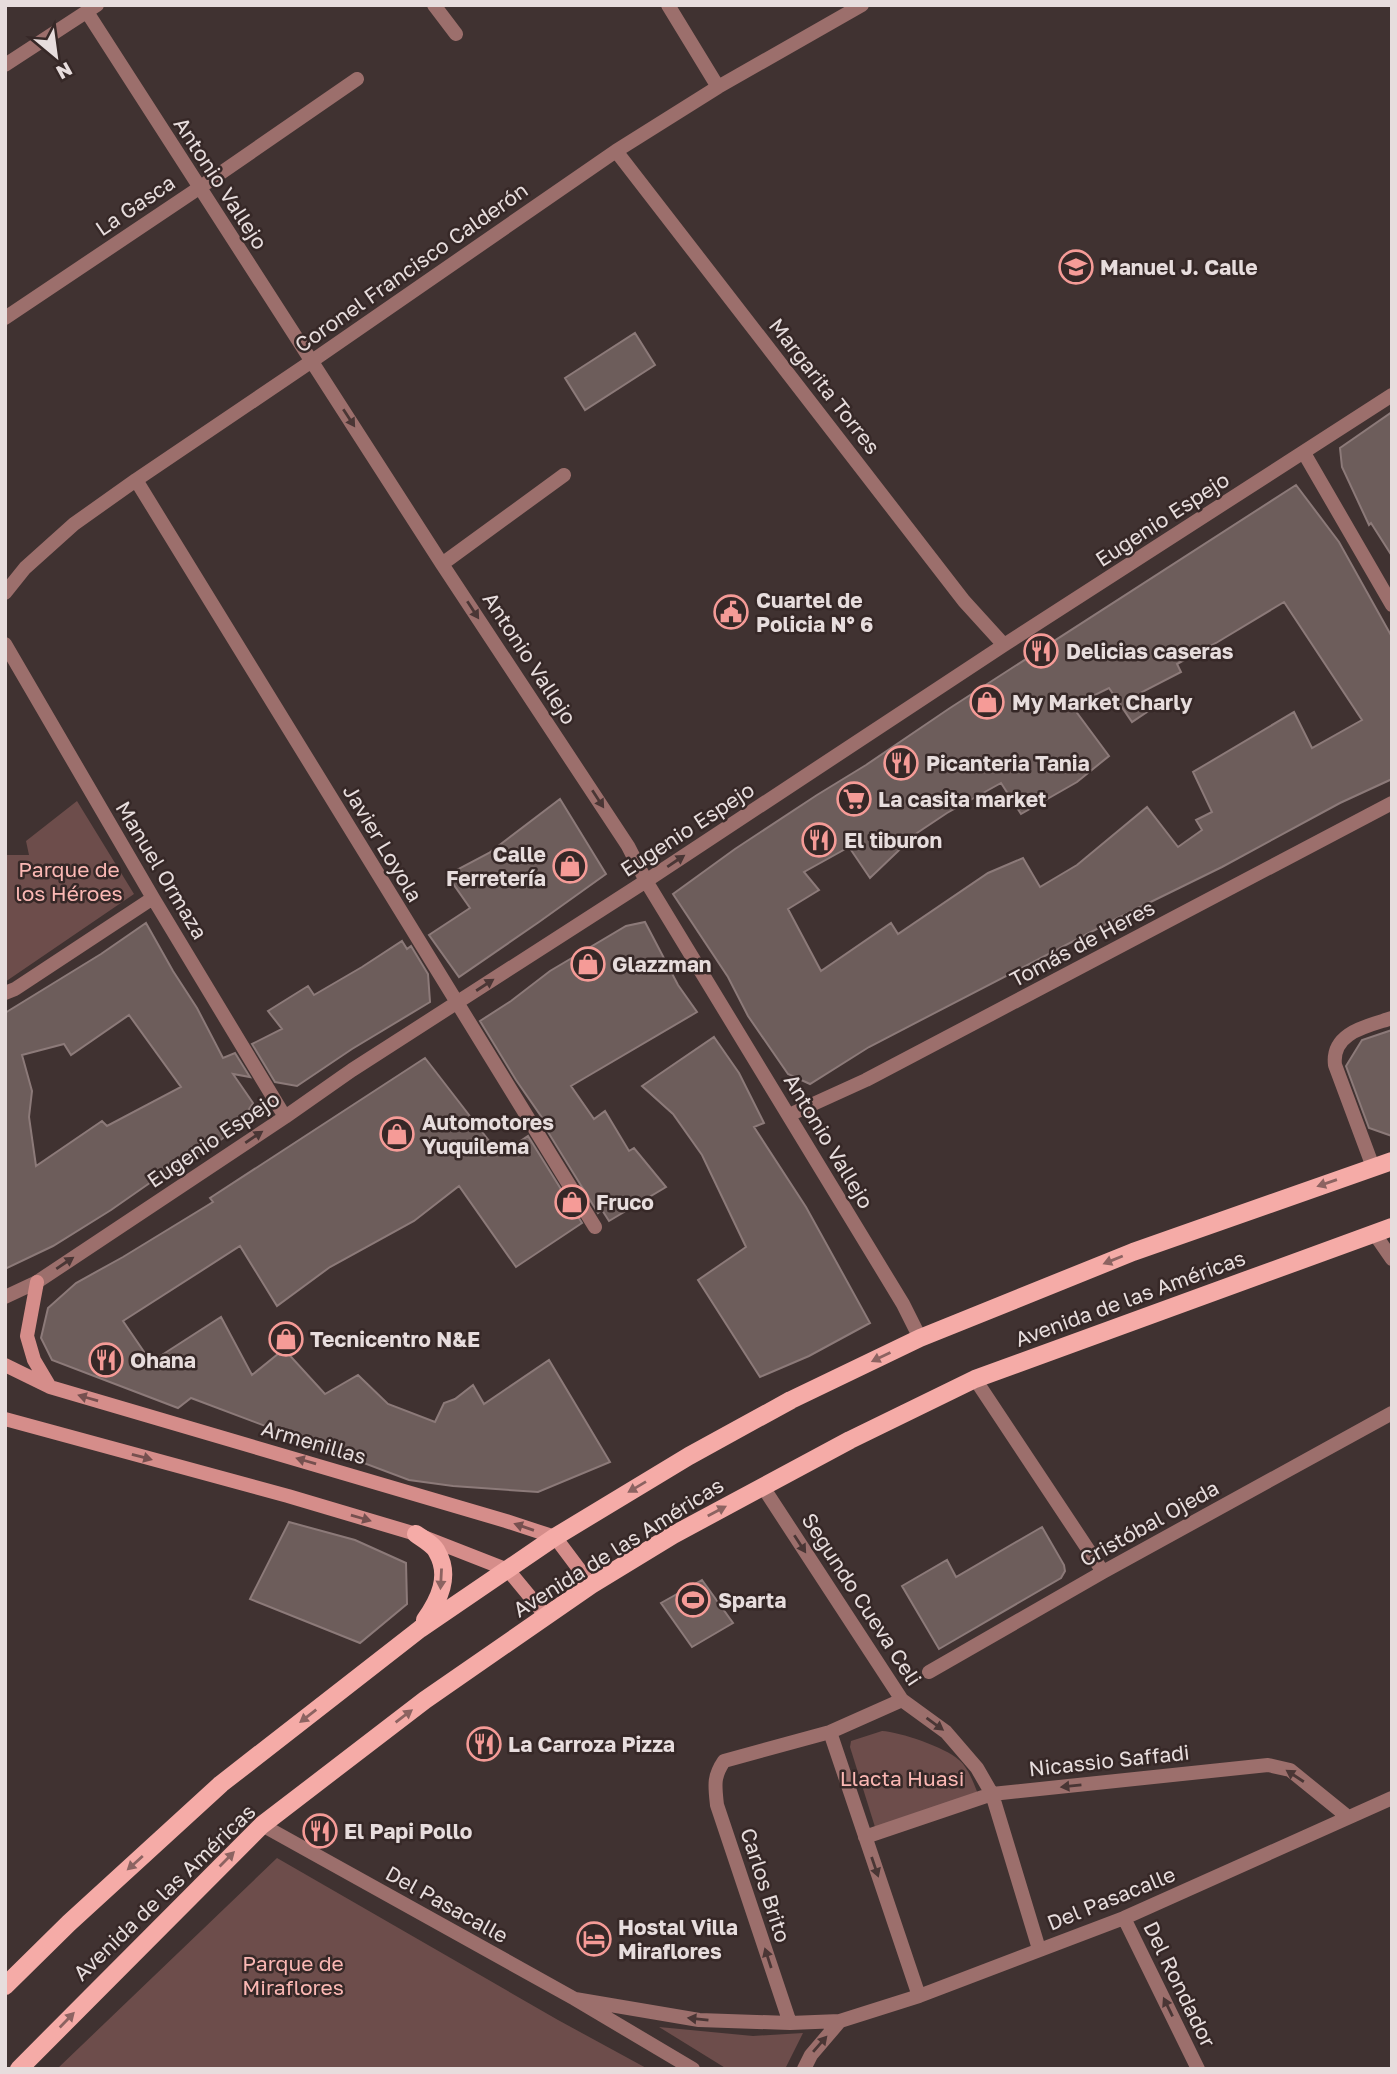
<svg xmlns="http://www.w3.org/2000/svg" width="1397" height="2074" font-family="'Golos Text',sans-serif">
<rect width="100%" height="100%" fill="#403231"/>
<path fill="#6d4d4b" d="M77,801L134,894L5,982V855H29L26,841Z
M882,1731C900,1732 945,1747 959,1760C969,1768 975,1787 980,1799L875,1827L850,1747L851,1741Z
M277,1858L558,2020L648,2069H57Z
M659,2027L753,2036L803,2033L785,2069H727Z"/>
<path fill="#6d5d5b" stroke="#8c7a79" stroke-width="2" fill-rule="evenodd" d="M635,333L655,365L585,410L565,378Z
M1392,412V556L1371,523L1369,525L1342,467L1340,448Z
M1296,485L1339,542L1392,637V779L1340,803L1222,867L1118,918L869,1047L810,1084L788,1074L748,1016L728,977L673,894L735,849L817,795L866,765L950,708ZM1284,602L1362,720L1312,748L1294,712L1193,772L1212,812L1196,820L1202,830L1178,847L1147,807L1077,865L1040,887L1023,858L988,873L898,934L891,923L821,971L788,909L819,890L804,872L849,847L870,878L917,833L947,813L1001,783L1021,814L1077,782L1109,756L1072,706L1109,688L1132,722L1153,708L1142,692L1181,672L1177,664L1216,643Z
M560,799L606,874L539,922L459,977L429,935L470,908L447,875L489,853Z
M645,922L678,985L697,1012L571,1086L594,1119L605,1111L629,1151L634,1148L666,1187L609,1221L602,1210L598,1213L543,1124L545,1122L516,1080L480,1021L511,1001L550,971L626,926Z
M146,923L173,971L197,1008L223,1058L235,1053L250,1077L233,1074L253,1103L242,1120L222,1139L154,1180L111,1210L53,1246L5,1269V1013L101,954ZM129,1015L181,1087L107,1126L102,1121L36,1166L29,1117L32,1091L22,1055L64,1044L71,1055Z
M402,941L407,949L411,946L428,974L430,1002L352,1049L297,1086L275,1082L252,1044L282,1029L268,1011L308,986L314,995L362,967Z
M1392,1030V1136L1369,1128L1346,1066L1362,1040Z
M714,1037L739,1073L764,1123L754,1127L806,1207L870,1323L809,1356L760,1377L698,1280L746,1247L702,1155L673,1114L642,1086Z
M425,1058L500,1155L528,1136L582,1223L516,1267L459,1186L414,1221L330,1267L277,1306L240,1246L123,1321L151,1362L221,1317L252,1375L284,1349L325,1394L358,1375L388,1404L435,1422L444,1403L455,1399L473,1385L484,1404L549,1360L610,1462L538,1492L453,1486L409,1480L191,1398L178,1408L52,1360L41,1338L48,1308L76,1283L123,1257L213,1202L210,1198Z
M289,1522L355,1540L406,1563L407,1604L360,1643L250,1599Z
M1042,1527L1064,1565L1065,1571L1061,1578L939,1649L902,1586L947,1560L956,1577Z
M702,1580L733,1623L692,1647L661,1603Z"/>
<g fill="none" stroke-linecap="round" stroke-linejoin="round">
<path stroke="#9c6f6c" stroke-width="14" d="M434,5L456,34
M668,5L718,87
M87,12L442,564L628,846L646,881L903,1304L920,1338
M5,65L97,5
M616,151L964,601L1004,645
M5,318L199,188L357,79
M1304,453L1392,605
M136,480L595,1227
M442,564L564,475
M5,593L25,568L74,524L136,480L312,361L616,151L718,87L862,5
M5,644L153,898L285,1117
M5,993L15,989L153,898
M789,1115L866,1080L1392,803
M1373,1167L1335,1065C1331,1032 1368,1026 1392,1018
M1374,1233L1392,1259
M5,1297L37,1282L285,1117L352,1070L646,881L1004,645L1392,395
M975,1379L1103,1572
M763,1487L902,1700L946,1732L977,1768L992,1794L1039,1949
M929,1672L1103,1572L1392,1413
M830,1732L919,1996
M262,1825L575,1999L693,2069
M865,1837L992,1794L1268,1765L1290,1770L1348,1817
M1124,1918L1198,2069
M575,1999L699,2020L790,2023L840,2021L919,1996L1124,1918L1392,1798
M790,2023L717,1805C715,1786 713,1777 724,1761L830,1732L902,1700
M804,2069L811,2055L840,2021"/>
<path stroke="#d58d8a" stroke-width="14" d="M37,1282L27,1336L34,1360L50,1387
M5,1365L50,1387L506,1521L555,1537L591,1585
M5,1419L288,1496L416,1534L508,1570L546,1616"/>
<path stroke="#f5aba7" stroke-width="18" d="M416,1534C423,1539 434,1545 437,1552C451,1576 439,1600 425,1620
M5,1986L69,1923L221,1784L420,1629L555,1537L689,1456L791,1400L920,1338L1133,1252L1392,1161
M19,2069L262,1825L425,1700L591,1585L673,1535L850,1440L975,1379L1392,1227"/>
</g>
<defs><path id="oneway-solid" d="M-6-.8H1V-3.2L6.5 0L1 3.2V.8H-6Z" transform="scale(1.75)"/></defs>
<g fill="#4a3635">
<use href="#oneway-solid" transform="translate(349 418) rotate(57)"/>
<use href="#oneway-solid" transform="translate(473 610) rotate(57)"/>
<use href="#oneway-solid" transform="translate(598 799) rotate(57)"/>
<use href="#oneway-solid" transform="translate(676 861) rotate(-34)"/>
<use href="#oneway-solid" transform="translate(485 985) rotate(-33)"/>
<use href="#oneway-solid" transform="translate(254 1137) rotate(-34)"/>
<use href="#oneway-solid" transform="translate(65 1263) rotate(-34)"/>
<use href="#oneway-solid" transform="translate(800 1544) rotate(57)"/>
<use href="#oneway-solid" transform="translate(935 1724) rotate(36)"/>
<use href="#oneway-solid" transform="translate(1295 1776) rotate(-147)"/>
<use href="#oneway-solid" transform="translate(1071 1786) rotate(174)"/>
<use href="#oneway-solid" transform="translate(875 1867) rotate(71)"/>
<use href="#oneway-solid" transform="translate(768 1958) rotate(-108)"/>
<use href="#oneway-solid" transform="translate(1168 2007) rotate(-116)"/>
<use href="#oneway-solid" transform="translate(698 2019) rotate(-174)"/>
<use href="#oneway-solid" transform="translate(820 2044) rotate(-49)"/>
</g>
<g fill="#8c6361">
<use href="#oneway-solid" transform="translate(1327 1183) rotate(161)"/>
<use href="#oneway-solid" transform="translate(1113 1260) rotate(158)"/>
<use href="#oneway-solid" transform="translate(881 1357) rotate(154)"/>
<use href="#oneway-solid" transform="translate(637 1487) rotate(149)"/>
<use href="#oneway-solid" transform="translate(717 1511) rotate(-28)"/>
<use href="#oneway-solid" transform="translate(441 1579) rotate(93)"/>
<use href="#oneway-solid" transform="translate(308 1716) rotate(142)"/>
<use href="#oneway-solid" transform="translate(404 1716) rotate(-37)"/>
<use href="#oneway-solid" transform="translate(227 1859) rotate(-45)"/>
<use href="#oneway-solid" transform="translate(135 1863) rotate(138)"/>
<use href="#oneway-solid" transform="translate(67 2020) rotate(-46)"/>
</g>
<g fill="#76504f">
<use href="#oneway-solid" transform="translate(88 1398) rotate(-164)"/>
<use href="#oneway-solid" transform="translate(142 1457) rotate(15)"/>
<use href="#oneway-solid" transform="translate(306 1461) rotate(-164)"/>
<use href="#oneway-solid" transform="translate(361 1518) rotate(16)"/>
<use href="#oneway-solid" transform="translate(524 1527) rotate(-161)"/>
</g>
<defs>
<symbol id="school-ring" viewBox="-11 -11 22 22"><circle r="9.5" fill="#362827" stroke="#f59b97" stroke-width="1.5"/><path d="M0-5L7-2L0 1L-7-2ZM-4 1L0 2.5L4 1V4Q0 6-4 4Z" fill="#f59b97"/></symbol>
<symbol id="civic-ring" viewBox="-11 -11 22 22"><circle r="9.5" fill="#362827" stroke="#f59b97" stroke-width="1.5"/><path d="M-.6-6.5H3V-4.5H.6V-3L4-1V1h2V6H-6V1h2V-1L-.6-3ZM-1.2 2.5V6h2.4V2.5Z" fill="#f59b97"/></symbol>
<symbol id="restaurant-ring" viewBox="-11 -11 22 22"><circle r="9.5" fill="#362827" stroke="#f59b97" stroke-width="1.5"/><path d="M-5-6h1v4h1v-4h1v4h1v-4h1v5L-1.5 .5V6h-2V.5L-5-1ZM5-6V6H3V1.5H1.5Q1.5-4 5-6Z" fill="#f59b97"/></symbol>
<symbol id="shop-ring" viewBox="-11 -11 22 22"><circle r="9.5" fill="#362827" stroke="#f59b97" stroke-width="1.5"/><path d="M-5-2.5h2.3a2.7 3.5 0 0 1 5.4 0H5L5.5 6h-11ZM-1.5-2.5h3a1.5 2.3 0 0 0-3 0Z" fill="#f59b97"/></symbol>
<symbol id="supermarket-ring" viewBox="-11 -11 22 22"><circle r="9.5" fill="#362827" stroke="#f59b97" stroke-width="1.5"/><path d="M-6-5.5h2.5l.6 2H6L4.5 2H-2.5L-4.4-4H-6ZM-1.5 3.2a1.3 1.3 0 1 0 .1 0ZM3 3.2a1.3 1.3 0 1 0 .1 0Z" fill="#f59b97"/></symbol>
<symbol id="stadium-ring" viewBox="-11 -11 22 22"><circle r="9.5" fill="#362827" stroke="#f59b97" stroke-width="1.5"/><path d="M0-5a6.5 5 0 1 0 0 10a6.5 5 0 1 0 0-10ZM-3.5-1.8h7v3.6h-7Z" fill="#f59b97"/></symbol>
<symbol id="hotel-ring" viewBox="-11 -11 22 22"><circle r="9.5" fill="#362827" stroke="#f59b97" stroke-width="1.5"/><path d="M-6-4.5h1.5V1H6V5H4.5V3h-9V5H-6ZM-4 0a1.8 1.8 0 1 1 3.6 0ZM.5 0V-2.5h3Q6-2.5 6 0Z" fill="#f59b97"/></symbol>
</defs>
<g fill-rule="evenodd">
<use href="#school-ring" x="1057" y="248" width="38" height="38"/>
<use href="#civic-ring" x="712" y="593" width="38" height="38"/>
<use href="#restaurant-ring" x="1022" y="632" width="38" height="38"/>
<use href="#shop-ring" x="968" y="683" width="38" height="38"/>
<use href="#restaurant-ring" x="882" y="744" width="38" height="38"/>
<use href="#supermarket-ring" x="835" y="780" width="38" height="38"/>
<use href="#restaurant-ring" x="800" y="821" width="38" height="38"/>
<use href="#shop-ring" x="551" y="847" width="38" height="38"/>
<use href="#shop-ring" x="569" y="945" width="38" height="38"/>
<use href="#shop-ring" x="378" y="1115" width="38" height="38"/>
<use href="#shop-ring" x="553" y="1183" width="38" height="38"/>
<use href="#shop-ring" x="267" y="1320" width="38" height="38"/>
<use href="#restaurant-ring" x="87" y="1341" width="38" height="38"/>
<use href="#stadium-ring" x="674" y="1581" width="38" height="38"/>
<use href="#restaurant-ring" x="465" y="1725" width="38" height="38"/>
<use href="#restaurant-ring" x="301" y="1812" width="38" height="38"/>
<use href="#hotel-ring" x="575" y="1920" width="38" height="38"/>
</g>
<g text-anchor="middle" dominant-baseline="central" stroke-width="5" stroke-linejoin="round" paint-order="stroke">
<g font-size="21" fill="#e7dddd" stroke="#362827">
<text transform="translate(221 183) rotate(57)">Antonio Vallejo</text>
<text transform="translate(135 205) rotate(-34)">La Gasca</text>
<text transform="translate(411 267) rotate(-35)">Coronel Francisco Calderón</text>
<text transform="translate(825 386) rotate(52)">Margarita Torres</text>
<text transform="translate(1162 519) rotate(-33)">Eugenio Espejo</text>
<text transform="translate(530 658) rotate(57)">Antonio Vallejo</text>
<text transform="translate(687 829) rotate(-33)">Eugenio Espejo</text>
<text transform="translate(383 843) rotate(59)">Javier Loyola</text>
<text transform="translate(162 870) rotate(59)">Manuel Ormaza</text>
<text transform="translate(1082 943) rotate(-28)">Tomás de Heres</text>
<text transform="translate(213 1139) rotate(-34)">Eugenio Espejo</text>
<text transform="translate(829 1141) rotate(59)">Antonio Vallejo</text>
<text transform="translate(1130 1298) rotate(-20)">Avenida de las Américas</text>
<text transform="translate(314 1442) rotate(16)">Armenillas</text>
<text transform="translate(1149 1523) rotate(-29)">Cristóbal Ojeda</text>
<text transform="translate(618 1547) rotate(-32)">Avenida de las Américas</text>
<text transform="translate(862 1599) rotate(57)">Segundo Cueva Celi</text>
<text transform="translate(1109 1760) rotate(-6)">Nicassio Saffadi</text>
<text transform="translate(766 1885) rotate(72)">Carlos Brito</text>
<text transform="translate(164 1892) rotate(-44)">Avenida de las Américas</text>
<text transform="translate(1111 1898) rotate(-22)">Del Pasacalle</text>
<text transform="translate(447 1904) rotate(29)">Del Pasacalle</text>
<text transform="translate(1180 1984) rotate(64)">Del Rondador</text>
</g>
<g font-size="21" font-weight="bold" fill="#e7dddd" stroke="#362827" text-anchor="start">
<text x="1100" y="267">Manuel J. Calle</text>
<text x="756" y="600">Cuartel de<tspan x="756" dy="24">Policia N° 6</tspan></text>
<text x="1066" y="651">Delicias caseras</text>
<text x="1012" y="702">My Market Charly</text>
<text x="926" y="763">Picanteria Tania</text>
<text x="878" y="799">La casita market</text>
<text x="844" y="840">El tiburon</text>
<text x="546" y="854" text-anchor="end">Calle<tspan x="546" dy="24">Ferretería</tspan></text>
<text x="612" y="964">Glazzman</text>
<text x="422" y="1122">Automotores<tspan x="422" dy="24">Yuquilema</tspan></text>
<text x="596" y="1202">Fruco</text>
<text x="310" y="1339">Tecnicentro N&amp;E</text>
<text x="130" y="1360">Ohana</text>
<text x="718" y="1600">Sparta</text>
<text x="508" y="1744">La Carroza Pizza</text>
<text x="344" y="1831">El Papi Pollo</text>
<text x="618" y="1927">Hostal Villa<tspan x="618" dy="24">Miraflores</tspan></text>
</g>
<g font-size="21" fill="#fbb8b4" stroke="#362827">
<text x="69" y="869">Parque de<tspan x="69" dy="24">los Héroes</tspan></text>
<text x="902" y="1778">Llacta Huasi</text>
<text x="293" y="1963">Parque de<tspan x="293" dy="24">Miraflores</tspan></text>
</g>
</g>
<rect width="1397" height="2074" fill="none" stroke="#e7dddd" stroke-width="14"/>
<g transform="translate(56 56) rotate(151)" stroke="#362827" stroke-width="5" paint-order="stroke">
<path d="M0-5L12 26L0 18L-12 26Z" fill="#e7dddd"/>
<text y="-10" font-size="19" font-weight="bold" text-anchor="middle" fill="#e7dddd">N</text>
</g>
</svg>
